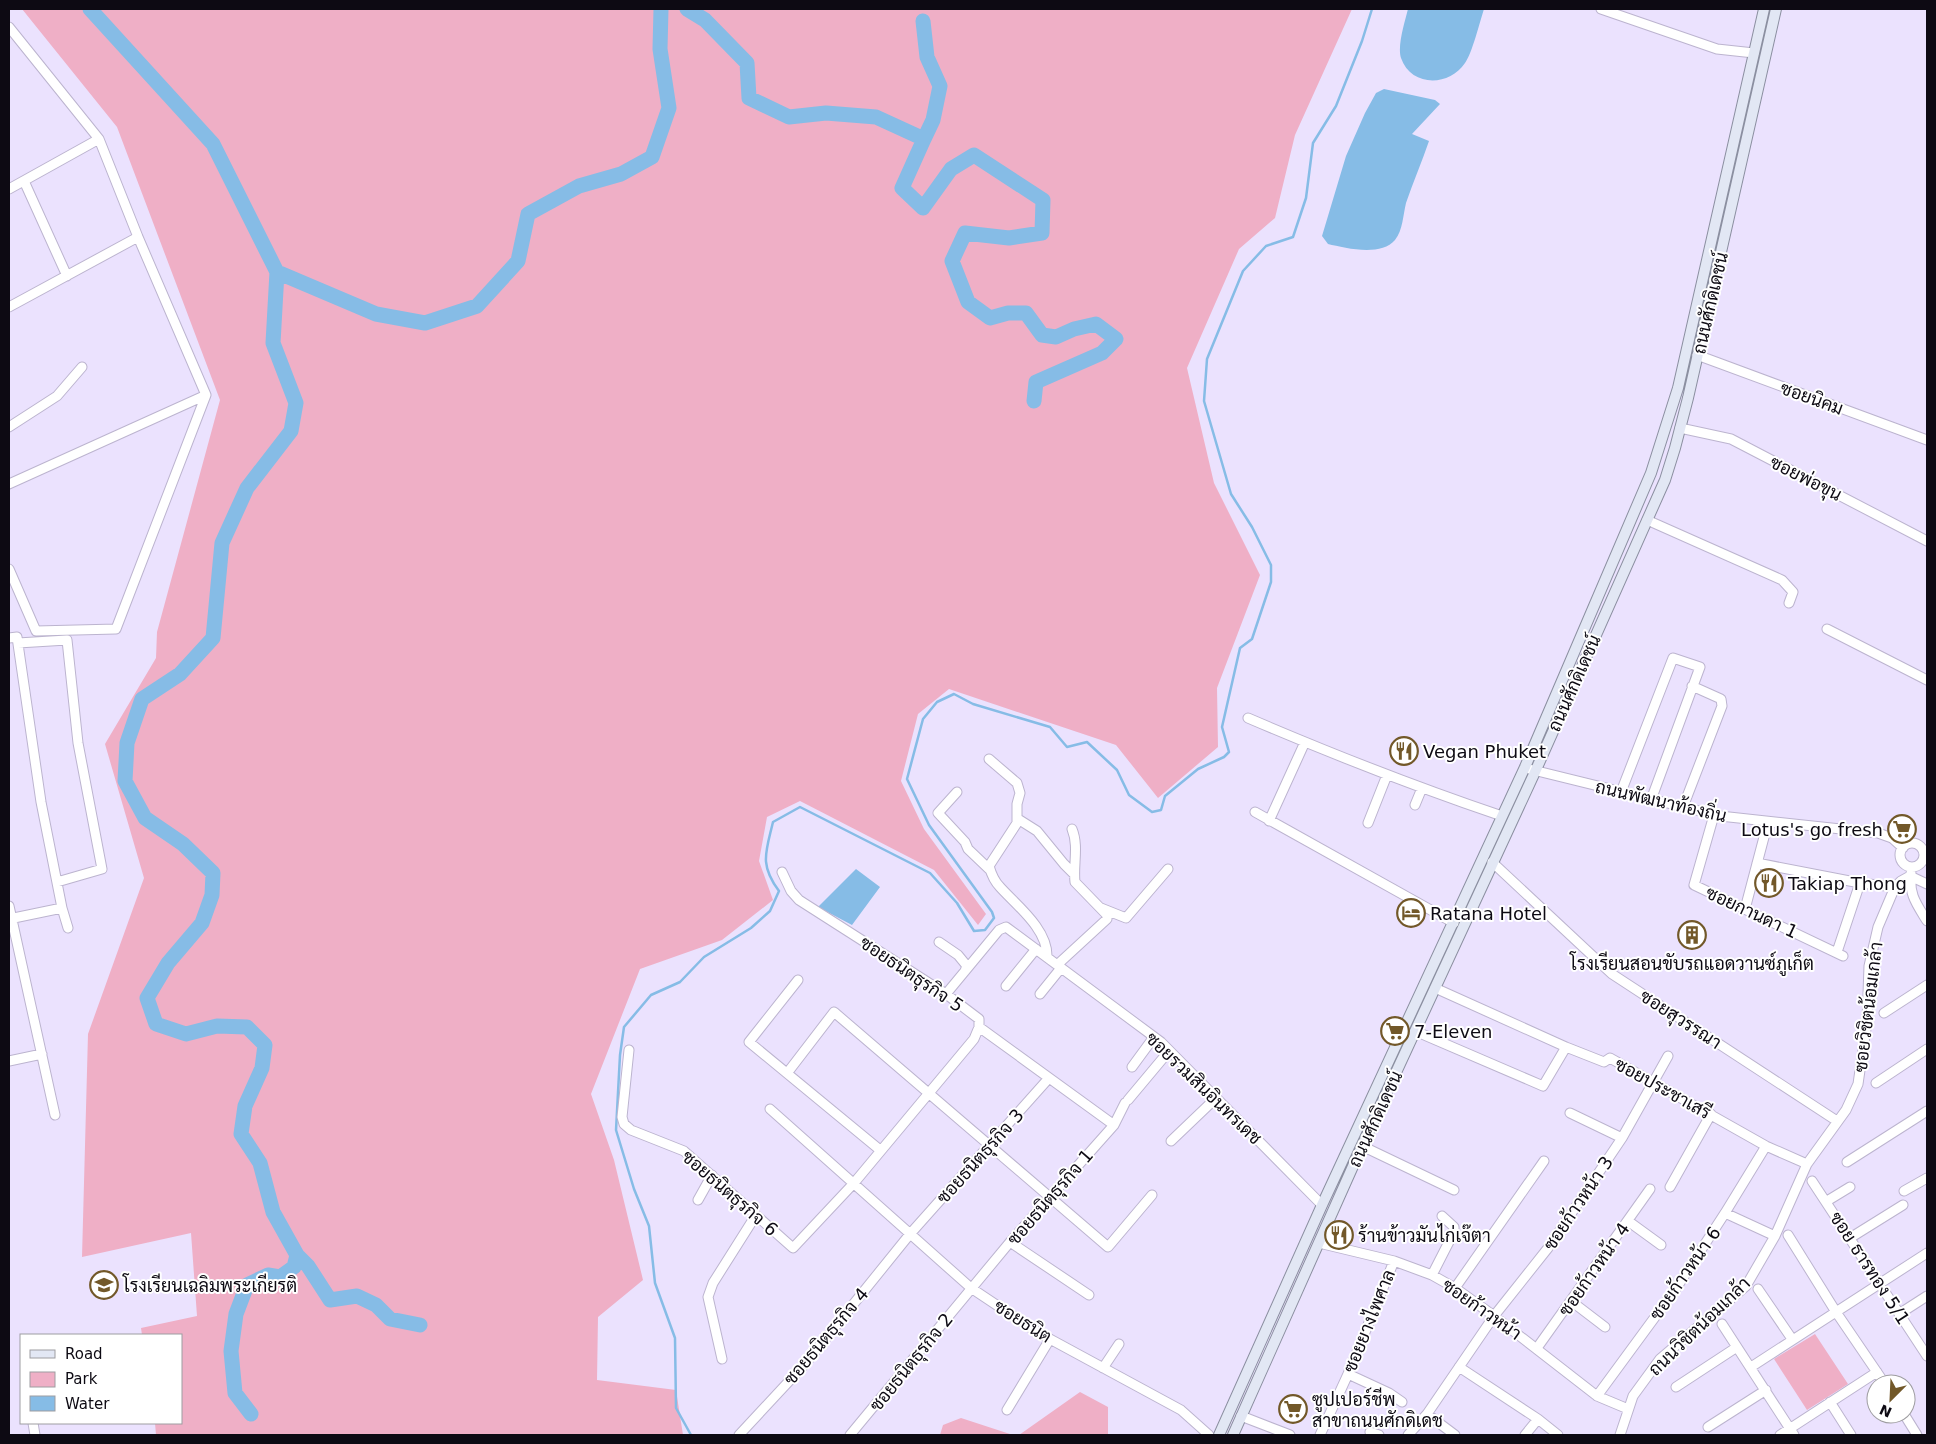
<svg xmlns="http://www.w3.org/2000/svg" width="1936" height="1444" font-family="'DejaVu Sans',Sarabun,sans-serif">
<rect width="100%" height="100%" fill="#ebe2fe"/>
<path fill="#efafc6" d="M22,9H1352L1295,135L1275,218L1239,249L1187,368L1214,483L1260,575L1217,688L1218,747L1158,798L1116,745L949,689L918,714L901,781L924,829L986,914L978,925L934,870L800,801L767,817L759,861L773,900L722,940L640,969L591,1094L614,1160L643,1280L598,1317L597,1380L676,1390L683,1435H156L155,1423H181V1335H142L141,1328L197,1316L191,1233L82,1257L88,1034L144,878L105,744L156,658L157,632L220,400L117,127Z
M1815,1334L1848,1384L1807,1410L1774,1359Z
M1080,1392L1108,1407V1435H1019Z
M961,1418L1013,1435H940L943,1425Z"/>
<path fill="#86bce6" d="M1408,9H1484C1480,21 1472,54 1465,63C1449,87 1411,87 1401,58C1397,46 1405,21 1408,9Z
M1384,89L1435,100L1440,104L1412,134L1429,141C1422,162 1413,182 1406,203C1403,215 1403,230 1395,240C1381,257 1345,248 1328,244L1322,236L1346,156L1365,113L1376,93Z
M856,869L880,887L852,925L818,907Z"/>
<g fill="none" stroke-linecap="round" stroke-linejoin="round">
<path stroke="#86bce6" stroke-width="2.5" d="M691,1435L676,1408L675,1338L655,1283L649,1226L634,1189L616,1130L620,1055L624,1027L651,995L680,982L704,957L751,928L770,911L779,891C759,864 766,852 773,822L800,807L930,873L957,903L974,931L985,930L994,918L992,912L929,825L907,779L923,719L937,702L954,694L973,704L1050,727L1067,747L1087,742L1117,770L1129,795L1152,812L1161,810L1165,796L1198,769L1224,757L1229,752L1222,727L1240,648L1252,639L1271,582V565L1252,527L1231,494L1204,401L1207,359L1243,271L1266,246L1293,237L1306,198L1313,143L1336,106L1362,41L1372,9"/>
<path stroke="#86bce6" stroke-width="15" d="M90,9L213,144L277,272L273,343L296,403L291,431L247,488L222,543L213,638L180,674L142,699L127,743L125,781L145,818L183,844L213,873L212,895L202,923L168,963L147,998L156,1024L186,1034L217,1026L247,1027L265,1045L262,1068L245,1106L241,1134L260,1163L273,1212L297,1255L294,1267L280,1277L268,1275L247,1285L236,1314L231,1351L235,1393L251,1414
M687,9L705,20L747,63L749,98L789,117L826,113L876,117L924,139L902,188L923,208L951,169L974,155L1043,200L1042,233L1009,238L965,233L952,261L968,302L990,318L1008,313H1026L1042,335L1056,337L1074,329L1096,324L1116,339L1102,353L1036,382L1034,401
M923,21L927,57L940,86L933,120L924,139
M277,272L376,314L425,323L477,306L518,261L528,214L579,186L621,174L652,157L669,108L660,49L661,9
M297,1255L308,1266L330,1300L357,1296L376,1305L390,1319L420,1325"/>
<defs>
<path id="minor" d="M1601,9L1717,49L1754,53
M9,27L99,139L138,237L206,395L116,629L36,631L9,569
M24,181L67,276
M9,189L99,139
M9,307L138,237
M1697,355L1927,440
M9,427L57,396L82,367
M1680,428L1731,439L1927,541
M9,484L206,395
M1647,520L1782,580L1793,592L1789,603
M1827,629L1927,680
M9,638L17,637L41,802L62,908
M18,643L67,640L78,743L102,869L57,882
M1248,718C1332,754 1416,787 1502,816
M989,759L1017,783L1020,793L1017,804V823L989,866C991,873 994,881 1000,887C1016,905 1048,929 1047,957
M1529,769L1720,816L1878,833L1892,838L1903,848
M957,792L938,813L965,842L968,849L990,870
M1621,792L1673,658L1700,667L1651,800
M1415,805L1422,788
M1683,807L1722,706L1721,699L1692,686
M1255,812L1454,923
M1714,815L1694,885L1843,956
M1018,819L1037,831L1064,864L1074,874
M1269,821L1305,742
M1368,823L1387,775
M1900 855a12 12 0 1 1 24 0a12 12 0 1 1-24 0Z
M1492,862L1612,974L1837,1121
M1757,863L1860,883L1895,887
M1911,873C1909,895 1916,903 1927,921
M9,906L55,1115
M1101,908L1126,918L1168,869
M1745,909L1768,822
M9,919L62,908L68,928
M939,942L958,955L967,966L965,971
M1837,952L1860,883
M1057,965L1107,919V915L1075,882C1073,865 1079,846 1072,829
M798,980L749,1042L880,1150
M1006,986L1036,949
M1435,988L1566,1047L1604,1062L1610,1058L1766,1146L1807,1164
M946,994L999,930L1006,927L1161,1042L1322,1205
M1040,994L1061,968
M1884,1013L1927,985
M979,1027L1114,1125
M1415,1031L1543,1086L1566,1047
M629,1050L622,1117L624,1124L631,1130L684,1151L793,1248L854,1183L974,1039L979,1027V1019L946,994L799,900L791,891L782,872
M9,1061L42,1054
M1132,1067L1154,1037
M788,1072L834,1012L1108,1247L1152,1195
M1876,1083L1927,1049
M1128,1100L1169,1051
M770,1109L971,1288L1037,1332L1181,1410L1209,1435
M1570,1113L1622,1138
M1171,1141L1216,1098
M1362,1146L1454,1190
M1847,1162L1927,1111
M1812,1181L1927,1356
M1670,1187L1711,1114
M1904,1191L1927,1178
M698,1200L712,1175
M1827,1201L1850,1187
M1725,1213L1775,1236
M1628,1221L1661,1245
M1788,1235L1836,1312L1885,1384
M1850,1238L1903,1205
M1010,1242L1089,1295
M1319,1243L1394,1261L1432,1275L1455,1288L1494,1316L1597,1396L1628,1409
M1432,1275L1454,1232V1227L1442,1216
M1455,1288L1544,1161
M1758,1289L1792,1339
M1571,1301L1605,1327
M1899,1314L1927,1296
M1722,1324L1794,1435
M1537,1348L1650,1189
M722,1359L708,1297L713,1283L756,1215
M1459,1367L1538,1419L1558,1435
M1751,1367L1927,1253
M1103,1368L1119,1344
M1348,1374L1389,1393L1402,1402
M1676,1387L1737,1347
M1597,1396L1677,1287L1725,1213L1766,1146
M1830,1402L1851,1435
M1007,1410L1050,1339
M1427,1414L1455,1435
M1904,1414L1917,1435
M1241,1416L1290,1435
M33,1423L35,1435
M1708,1427L1766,1390
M1370,1432L1379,1435
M739,1435L805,1364L910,1234L1049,1078
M850,1435L1010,1242L1114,1125L1125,1103
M1320,1435L1348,1374L1394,1261
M1408,1435L1427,1414L1494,1316L1548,1248L1622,1138L1668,1056
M1525,1435L1538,1419
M1620,1435L1633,1396L1660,1359L1746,1286L1775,1236L1807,1164L1846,1110L1858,1084L1867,1022L1869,966L1878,927L1895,887L1901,881L1910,876L1927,884
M1780,1435L1877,1372"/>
<path id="major" d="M1219,1435L1322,1205L1525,767L1651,473L1678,388L1764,9
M1233,1435L1362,1146L1535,772L1665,480L1675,448L1688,398L1776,9"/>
</defs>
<use href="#minor" stroke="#bcb4cf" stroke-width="11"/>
<use href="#major" stroke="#8b8fa0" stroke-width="12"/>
<use href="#minor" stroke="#fff" stroke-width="9"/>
<use href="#major" stroke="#e2e7f4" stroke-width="10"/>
</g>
<defs>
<symbol id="restaurant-ring" viewBox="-11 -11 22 22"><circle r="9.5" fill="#fff" stroke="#725829" stroke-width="1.5"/><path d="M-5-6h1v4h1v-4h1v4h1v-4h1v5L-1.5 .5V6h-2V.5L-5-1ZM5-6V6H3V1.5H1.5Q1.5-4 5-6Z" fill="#725829"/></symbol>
<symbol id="supermarket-ring" viewBox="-11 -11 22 22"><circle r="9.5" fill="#fff" stroke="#725829" stroke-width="1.5"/><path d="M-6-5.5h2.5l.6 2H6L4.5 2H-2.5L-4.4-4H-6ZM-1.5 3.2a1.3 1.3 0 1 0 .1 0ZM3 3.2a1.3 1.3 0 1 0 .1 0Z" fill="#725829"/></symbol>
<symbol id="hotel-ring" viewBox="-11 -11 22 22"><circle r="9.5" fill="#fff" stroke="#725829" stroke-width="1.5"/><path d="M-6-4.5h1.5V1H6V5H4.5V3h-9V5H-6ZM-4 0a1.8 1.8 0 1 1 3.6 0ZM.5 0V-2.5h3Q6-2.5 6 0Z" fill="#725829"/></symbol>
<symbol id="building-ring" viewBox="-11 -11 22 22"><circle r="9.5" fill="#fff" stroke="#725829" stroke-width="1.5"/><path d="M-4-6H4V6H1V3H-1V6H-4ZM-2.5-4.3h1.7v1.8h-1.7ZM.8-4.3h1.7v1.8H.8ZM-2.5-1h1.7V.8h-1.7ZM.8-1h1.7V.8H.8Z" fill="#725829"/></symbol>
<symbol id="school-ring" viewBox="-11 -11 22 22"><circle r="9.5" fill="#fff" stroke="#725829" stroke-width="1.5"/><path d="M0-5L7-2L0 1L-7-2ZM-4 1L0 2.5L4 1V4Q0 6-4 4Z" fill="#725829"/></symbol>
</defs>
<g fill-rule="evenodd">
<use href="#restaurant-ring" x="1388" y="735" width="32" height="32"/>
<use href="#supermarket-ring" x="1886" y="813" width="32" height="32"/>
<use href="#restaurant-ring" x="1753" y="867" width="32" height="32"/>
<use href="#hotel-ring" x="1395" y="897" width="32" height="32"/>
<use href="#building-ring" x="1676" y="919" width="32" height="32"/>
<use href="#supermarket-ring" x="1379" y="1015" width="32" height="32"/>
<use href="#restaurant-ring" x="1323" y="1219" width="32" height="32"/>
<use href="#school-ring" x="88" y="1269" width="32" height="32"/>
<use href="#supermarket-ring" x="1277" y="1393" width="32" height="32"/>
</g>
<g text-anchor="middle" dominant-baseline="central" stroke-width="4" stroke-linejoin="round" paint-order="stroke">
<g font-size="18" fill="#0d0a13" stroke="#fff">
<text transform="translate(1710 303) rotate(-77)">ถนนศักดิเดชน์</text>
<text transform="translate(1812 398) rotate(20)">ซอยนิคม</text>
<text transform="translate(1806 478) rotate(27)">ซอยพ่อขุน</text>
<text transform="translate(1574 683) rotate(-66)">ถนนศักดิเดชน์</text>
<text transform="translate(1661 801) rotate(13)">ถนนพัฒนาท้องถิ่น</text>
<text transform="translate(1752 912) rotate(25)">ซอยกานดา 1</text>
<text transform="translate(912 974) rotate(34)">ซอยธนิตธุรกิจ 5</text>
<text transform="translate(1868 1007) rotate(-83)">ซอยวิชิตน้อมเกล้า</text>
<text transform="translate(1681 1019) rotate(33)">ซอยสุวรรณา</text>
<text transform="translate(1204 1088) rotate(44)">ซอยรวมสินอินทรเดช</text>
<text transform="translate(1663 1088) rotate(29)">ซอยประชาเสรี</text>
<text transform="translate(1375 1119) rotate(-65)">ถนนศักดิเดชน์</text>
<text transform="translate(980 1156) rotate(-48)">ซอยธนิตธุรกิจ 3</text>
<text transform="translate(730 1193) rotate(41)">ซอยธนิตธุรกิจ 6</text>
<text transform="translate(1050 1197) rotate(-49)">ซอยธนิตธุรกิจ 1</text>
<text transform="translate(1578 1203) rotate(-56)">ซอยก้าวหน้า 3</text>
<text transform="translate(1870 1268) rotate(57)">ซอย ธารทอง 5/1</text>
<text transform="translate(1594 1269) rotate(-55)">ซอยก้าวหน้า 4</text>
<text transform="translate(1685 1273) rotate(-55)">ซอยก้าวหน้า 6</text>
<text transform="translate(1482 1309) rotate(35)">ซอยก้าวหน้า</text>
<text transform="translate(1023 1321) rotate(32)">ซอยธนิต</text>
<text transform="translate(1369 1321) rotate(-68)">ซอยยางไพศาล</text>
<text transform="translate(1699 1326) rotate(-44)">ถนนวิชิตน้อมเกล้า</text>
<text transform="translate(826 1336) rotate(-50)">ซอยธนิตธุรกิจ 4</text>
<text transform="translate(911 1362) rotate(-51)">ซอยธนิตธุรกิจ 2</text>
</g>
<g font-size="18" fill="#0d0a13" stroke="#fff" text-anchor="start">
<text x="1423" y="751">Vegan Phuket</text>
<text x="1883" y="829" text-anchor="end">Lotus's go fresh</text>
<text x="1788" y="883">Takiap Thong</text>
<text x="1430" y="913">Ratana Hotel</text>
<text x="1692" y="963" text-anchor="middle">โรงเรียนสอนขับรถแอดวานซ์ภูเก็ต</text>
<text x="1414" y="1031">7-Eleven</text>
<text x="1358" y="1235">ร้านข้าวมันไก่เจ๊ตา</text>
<text x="123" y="1285">โรงเรียนเฉลิมพระเกียรติ</text>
<text x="1312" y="1399">ซูปเปอร์ชีพ<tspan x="1312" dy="21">สาขาถนนศักดิเดช</tspan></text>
</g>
</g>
<rect width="1936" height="1444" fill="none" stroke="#0d0a13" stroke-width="20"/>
<rect x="20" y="1334" width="162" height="90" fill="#ffffff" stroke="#9e9da1"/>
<rect x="30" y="1350" width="25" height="8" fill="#e2e7f4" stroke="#9e9da1"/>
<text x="65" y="1359" font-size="15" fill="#0d0a13">Road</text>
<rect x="30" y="1372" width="25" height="15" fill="#efafc6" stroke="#9e9da1"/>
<text x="65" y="1384" font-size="15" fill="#0d0a13">Park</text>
<rect x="30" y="1396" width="25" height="15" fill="#86bce6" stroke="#9e9da1"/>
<text x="65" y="1409" font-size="15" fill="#0d0a13">Water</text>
<g transform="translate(1891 1399) rotate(204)"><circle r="24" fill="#ffffff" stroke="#9e9da1"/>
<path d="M0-4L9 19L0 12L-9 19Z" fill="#725829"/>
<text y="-8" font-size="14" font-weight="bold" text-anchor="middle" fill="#0d0a13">N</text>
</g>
</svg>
